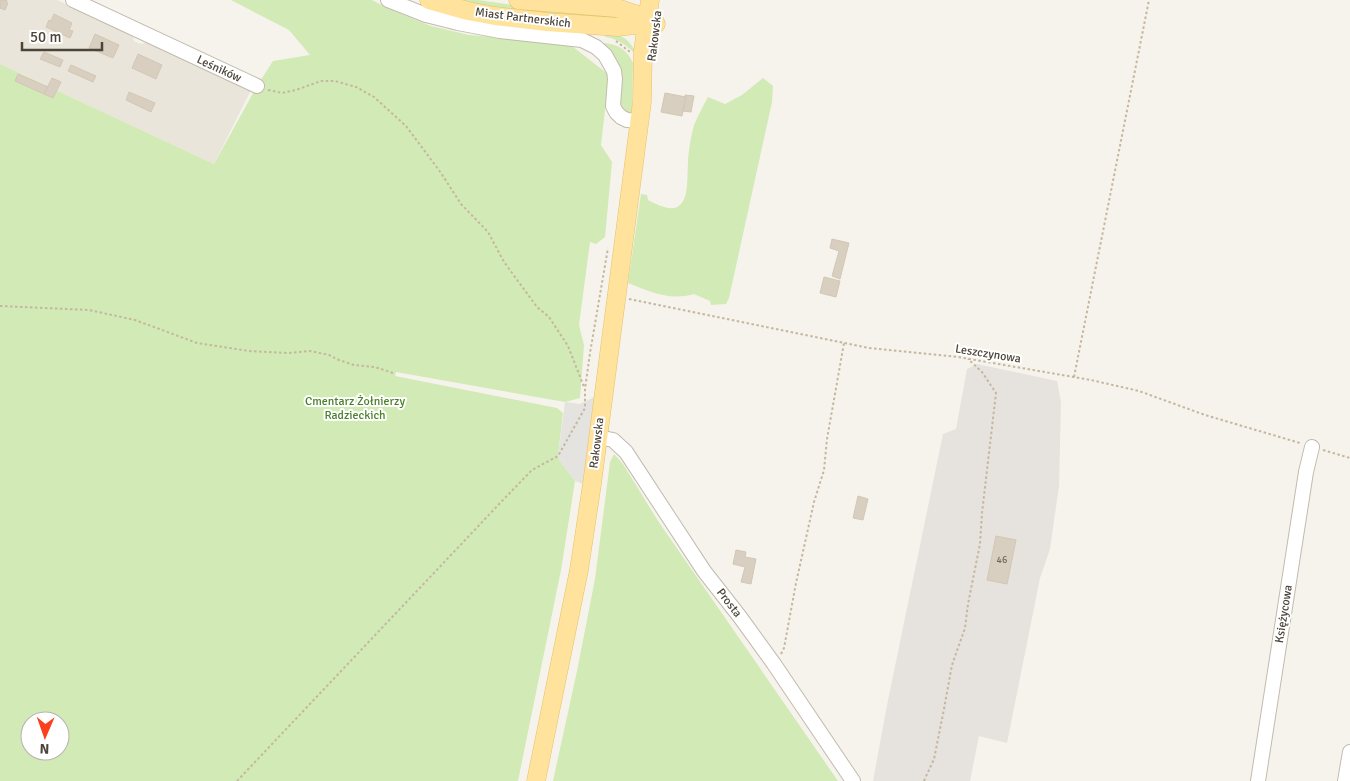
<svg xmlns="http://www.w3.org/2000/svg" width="1350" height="781" font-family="Signika,sans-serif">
<rect width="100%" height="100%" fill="#f6f3ec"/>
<path fill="#eae5da" d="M0,0H57L132,34L134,41L141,44L148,42L251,90L214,164L0,64Z"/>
<path fill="#e6e2dd" d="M977,364L1057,381L1061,402L1059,486L1050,549L1040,578L1007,743L979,736L970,781H873L887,705L943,434L956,429L967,369Z"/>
<path fill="#d2eab5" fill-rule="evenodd" d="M231,0H372L389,9L431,26L469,35L568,43L609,75L601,145L612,162L605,237L596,244L590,242L579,325L584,345L580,398L565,402L396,372L395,376L557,408L563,413L558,456L560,461L575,481L561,570L518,781H0V64L214,164L257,86L273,61L310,55L289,30ZM30,721H60V751H30Z
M450,0H478L521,6L598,13L597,20L527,14Z
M616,34C627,38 632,44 637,55C627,46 619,39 606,37L604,35Z
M602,43C616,43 627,49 633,63L632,114L621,112Z
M763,78L773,86L772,102L729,298L726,304L711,305L710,301L694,294C669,301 651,292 628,283L641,194L647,195L648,200C656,204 672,213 680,205C689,198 687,174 688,164C688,153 691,136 694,125C698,116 703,106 708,97L725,104L742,95Z
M614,454L623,464L658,521L838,781H553L577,671L595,579L610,462Z"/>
<path fill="#e5e3e0" d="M598,395L586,485L575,481L560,461L558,456L565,402L580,404Z"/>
<path fill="#d8cfc1" stroke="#d3c7b4" d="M0,0H7L6,2L8,3L5,10L0,8Z
M54,14L72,23L69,30L73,31L70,38L46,27L49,20L51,21Z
M95,34L119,45L113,58L89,48Z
M44,52L63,60L60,67L40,59Z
M138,54L162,65L156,79L132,68Z
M71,65L96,76L93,82L68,71Z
M18,74L48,87L44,94L15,81Z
M52,78L61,82L53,98L44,94Z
M129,92L155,103L151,112L126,100Z
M665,93L686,97L682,116L661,112Z
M685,95L694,96L691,112L683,111L686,97H685Z
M832,239L849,243L840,279L832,276L839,251L830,248Z
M824,277L840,281L836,297L820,293Z
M858,496L868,499L863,520L853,518Z
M996,536L1016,540L1007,584L987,580Z
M736,550L746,552L745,557L756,559L751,584L741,582L745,567L733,564Z"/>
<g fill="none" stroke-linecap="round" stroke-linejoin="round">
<defs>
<path id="minor" d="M73,0L257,86
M388,0L426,15L458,23L500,31L582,40L596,47L605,55L614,71L615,79L613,106L616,112L621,117L627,120L639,121
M598,437L613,440L626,452L704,571L740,617L774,664L853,781
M1258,781L1306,472L1312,447
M1345,781L1350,752"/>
<path id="major" d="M429,0L468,11L495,16L547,22L618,27C630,26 643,23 656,24
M518,0L617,8L635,14L647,23
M536,781L579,570L592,484L642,102L643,51L650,0"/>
</defs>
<use href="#minor" stroke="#c2bbae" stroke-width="16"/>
<use href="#major" stroke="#e6c16a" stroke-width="19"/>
<path stroke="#c4b79f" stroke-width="2" stroke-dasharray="2.5 2.5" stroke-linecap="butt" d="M616,41L630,52
M268,90L282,93L296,90L321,81H335L356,87L374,97L406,126L441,173L461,204L488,232L504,262L537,307L549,317L568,346L584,387
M629,299L869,348L958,357L1091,380L1139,391L1205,415L1300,443
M0,306L89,310L135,320L197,343L249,351L288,353L310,351L329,355L339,360L354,365L375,367L393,373
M1074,377L1149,0
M1323,450L1350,458
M781,654L784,648L796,583L814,502L824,470L827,439L844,343
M237,781L503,500L532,470L558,456L585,408V389L590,353L608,248
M924,781L934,759L944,709L952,665L965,628L968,604L980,544L982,513L996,393L982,372L968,359"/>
<use href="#minor" stroke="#fff" stroke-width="14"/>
<use href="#major" stroke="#ffe39c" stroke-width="18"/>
</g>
<g text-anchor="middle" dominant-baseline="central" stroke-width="4" stroke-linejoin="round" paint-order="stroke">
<g font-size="10" fill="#6e675b">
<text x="1002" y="560">46</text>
</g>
<g font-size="12" fill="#4b4439" stroke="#fff">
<text transform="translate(523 18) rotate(7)">Miast Partnerskich</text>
<text transform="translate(655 36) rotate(-83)">Rakowska</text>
<text transform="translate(219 69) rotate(25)">Leśników</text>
<text transform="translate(988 354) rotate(9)">Leszczynowa</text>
<text transform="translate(597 443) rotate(-83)">Rakowska</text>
<text transform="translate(729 603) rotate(52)">Prosta</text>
<text transform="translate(1284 614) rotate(-81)">Księżycowa</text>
</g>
<g font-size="12" fill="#4a7f2a" stroke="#fff">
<text x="355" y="401">Cmentarz Żołnierzy<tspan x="355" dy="14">Radzieckich</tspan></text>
</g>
</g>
<g transform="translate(45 736) rotate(182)"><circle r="24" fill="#ffffff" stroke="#b7b4b0"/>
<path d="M0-4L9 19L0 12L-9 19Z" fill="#fc3f1d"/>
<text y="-8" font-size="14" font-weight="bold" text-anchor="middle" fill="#4b4439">N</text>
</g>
<path d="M22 42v8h80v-8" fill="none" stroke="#4b4439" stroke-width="2.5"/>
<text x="30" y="42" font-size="15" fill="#4b4439" stroke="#ffffff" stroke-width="4" paint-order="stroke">50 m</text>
</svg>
